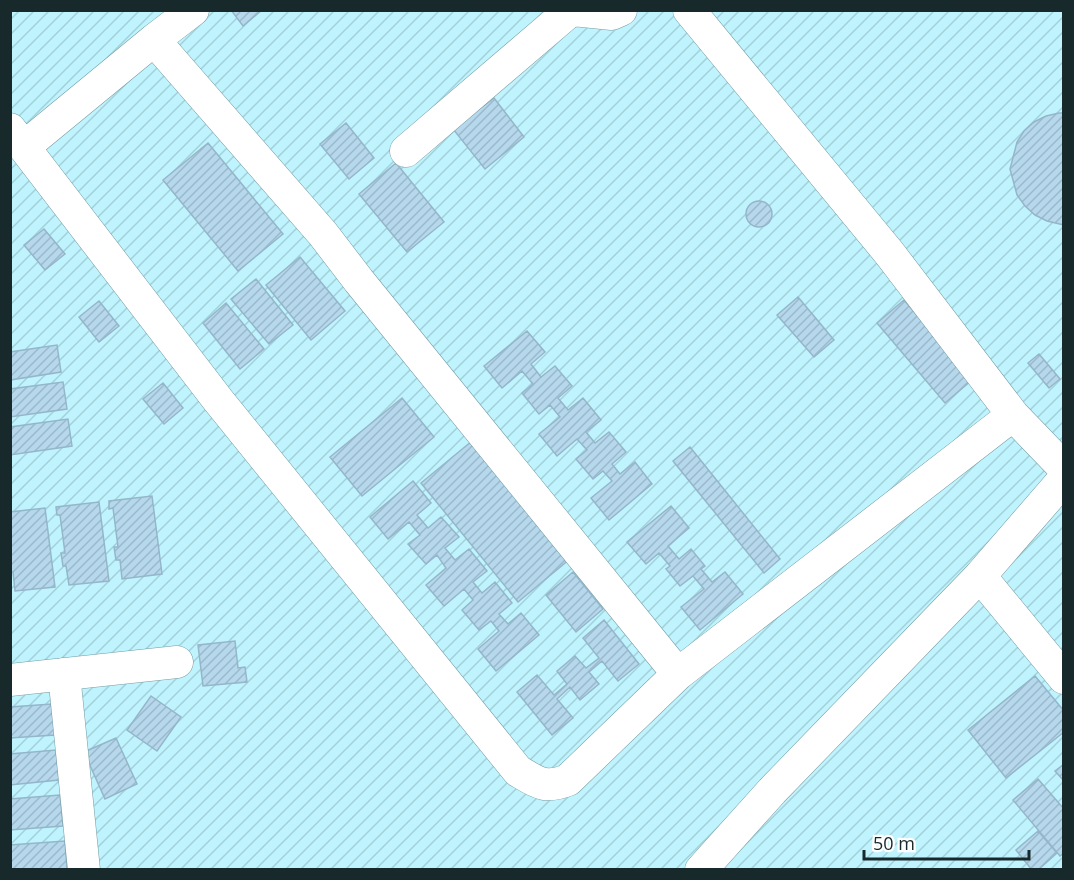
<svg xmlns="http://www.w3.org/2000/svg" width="1074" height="880" font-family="'Open Sans',sans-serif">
<defs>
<pattern id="industrial-furrows" width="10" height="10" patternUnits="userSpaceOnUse" patternTransform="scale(1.5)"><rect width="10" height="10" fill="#bff4fe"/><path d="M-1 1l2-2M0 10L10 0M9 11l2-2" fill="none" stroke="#a3d1da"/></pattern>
<pattern id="building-hatch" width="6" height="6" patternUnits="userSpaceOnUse" patternTransform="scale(1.5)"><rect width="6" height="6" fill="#b6d8ec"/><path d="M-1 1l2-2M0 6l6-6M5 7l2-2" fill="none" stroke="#9cb9cb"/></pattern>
</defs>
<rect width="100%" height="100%" fill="#ddf7fc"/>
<path fill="url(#industrial-furrows)" d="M11,11H1063V869H11Z"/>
<path fill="url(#building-hatch)" stroke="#94b6c9" stroke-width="1.5" d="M231,10H262L243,26Z
M494,98L524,137L485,169L453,129Z
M1059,113H1064V225L1047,221L1035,215L1025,206L1017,195L1010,169L1017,142L1024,131L1034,122L1046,116Z
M346,123L374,158L349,179L320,144Z
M208,143L283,234L238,271L163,180Z
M396,163L444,222L407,252L359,194Z
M746 214a13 13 0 1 1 26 0a13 13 0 1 1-26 0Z
M44,229L65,254L45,270L24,245Z
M300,257L345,311L311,340L266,285Z
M256,279L293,325L269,344L231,299Z
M798,297L834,340L814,357L777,315Z
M904,300L972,380L945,403L877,323Z
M99,301L119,326L99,342L79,317Z
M226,303L264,349L240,369L203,323Z
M527,331L545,352L531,364L541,377L555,366L572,386L558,398L568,410L583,398L601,420L586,432L595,443L609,432L626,452L612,464L620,474L635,462L652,484L609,520L591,498L612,481L603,471L593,479L576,459L587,450L577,439L557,456L539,434L560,417L550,405L539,414L522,393L533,384L522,371L502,388L484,366Z
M57,345L61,372L10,380V352Z
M1039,354L1060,379L1049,388L1028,363Z
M63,382L67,409L10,417V389Z
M163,383L183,408L164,424L143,399Z
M402,398L434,437L362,496L330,457Z
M68,419L72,446L10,455V427Z
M472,441L570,559L518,602L421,483Z
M690,447L780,559L764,573L673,461Z
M413,481L431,503L417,515L428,528L441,517L459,537L445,548L455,560L469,549L487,571L473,582L482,593L495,582L512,603L499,614L508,624L521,613L539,635L496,671L478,649L499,631L491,621L479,630L462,610L473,600L464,589L444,606L426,585L446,568L437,555L426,564L408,544L420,535L409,522L388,539L370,517Z
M152,496L162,574L122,579L120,560H116L114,547H118L113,508L109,509V501Z
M99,502L109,581L69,585L66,566H63L61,553H65L60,515H57L56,507Z
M671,506L689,528L668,546L679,559L691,549L705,566L701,569L712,582L725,572L743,594L700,630L681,607L704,589L693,576L680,586L666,569L670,566L659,553L646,564L627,542Z
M45,508L55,587L15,591L13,572H10V512Z
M573,572L603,609L576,632L546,595Z
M604,620L639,664L618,681L602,661L589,672L599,684L580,700L570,687L557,699L573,718L552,735L517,692L537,675L554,695L567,684L557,671L575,656L586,668L599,658L583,638Z
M235,641L238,668L245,667L247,682L203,686L198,645Z
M1035,676L1064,711V732L1006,778L968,730Z
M151,696L181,717L157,751L127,730Z
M52,704L55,735L10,738V707Z
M116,738L137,784L105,799L84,752Z
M56,750L59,780L10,785V754Z
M1064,764V781L1055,771Z
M1038,779L1064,809V853L1060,856L1013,800Z
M60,795L63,826L10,830V799Z
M1038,831L1057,853L1038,870H1032L1016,850Z
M65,841L67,870H10V845Z"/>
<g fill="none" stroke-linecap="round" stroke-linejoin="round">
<defs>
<path id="minor" d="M573,10L612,14L621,10
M689,10L890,254L1013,415L1064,468
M154,40L323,234L359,281L678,674
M10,129L218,400L518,771C538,783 545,789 568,780L678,674L1013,415
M24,147L154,40L193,10
M406,151L565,15L572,10
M980,576L1064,678
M64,674L84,870
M10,680L177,662
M701,870L772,791L980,576L1064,479"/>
</defs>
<use href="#minor" stroke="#739ca3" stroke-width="33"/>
<use href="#minor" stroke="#fff" stroke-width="32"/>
</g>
<rect width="1074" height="880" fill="none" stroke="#18292c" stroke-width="24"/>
<path d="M864 850v9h165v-9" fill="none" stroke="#18292c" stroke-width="3"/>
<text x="873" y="850" font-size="18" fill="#18292c" stroke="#ffffff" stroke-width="4.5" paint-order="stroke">50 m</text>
</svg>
